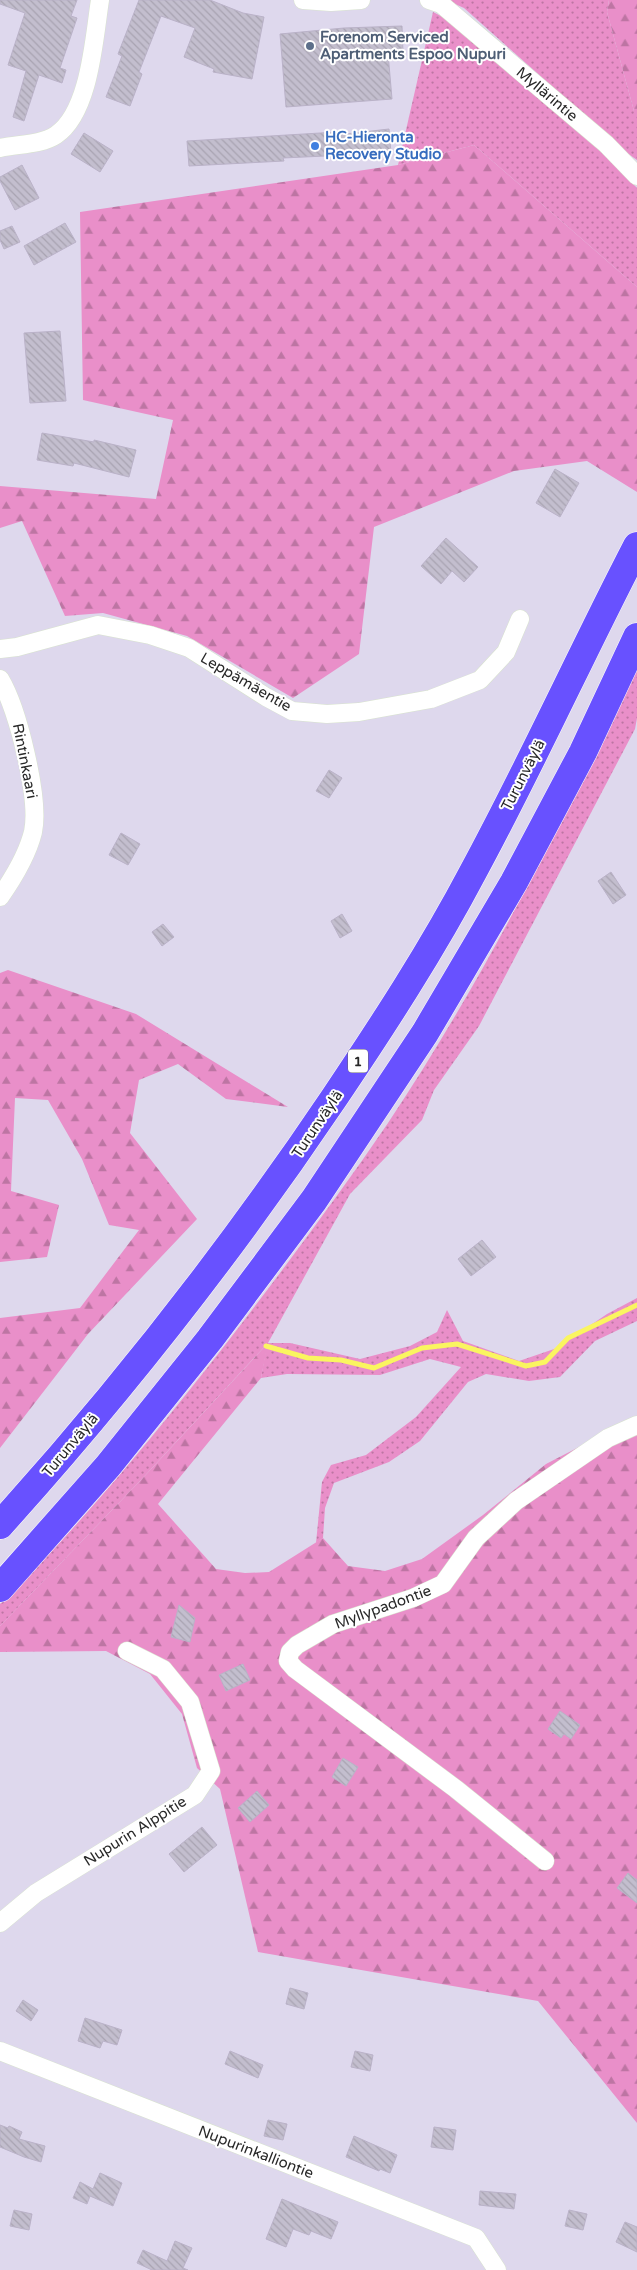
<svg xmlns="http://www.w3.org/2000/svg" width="637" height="2270" font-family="'Varela Round',sans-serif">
<defs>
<pattern id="green-dots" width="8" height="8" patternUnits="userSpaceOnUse" patternTransform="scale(1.25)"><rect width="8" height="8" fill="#e98fc9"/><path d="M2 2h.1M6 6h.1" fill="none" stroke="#bd75a3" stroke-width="1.8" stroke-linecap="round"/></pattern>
<pattern id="forest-firs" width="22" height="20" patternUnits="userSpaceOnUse" patternTransform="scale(1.25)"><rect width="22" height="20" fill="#e98fc9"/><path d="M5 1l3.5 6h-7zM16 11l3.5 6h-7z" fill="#bd75a3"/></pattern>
<pattern id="building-back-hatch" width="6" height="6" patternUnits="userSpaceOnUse" patternTransform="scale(1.25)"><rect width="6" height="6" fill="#c3bece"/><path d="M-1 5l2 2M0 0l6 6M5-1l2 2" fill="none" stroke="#a8a3b1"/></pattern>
</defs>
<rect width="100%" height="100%" fill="#ded8ed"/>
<path fill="url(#green-dots)" d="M446,0H609L607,12L634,111H637V160L627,153L464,8Z
M433,12L459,25L493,53L606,156L637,188V287L474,145L398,165Z
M637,666V718L635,729L479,1026L434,1090L422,1120L350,1194L268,1343H290L360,1359L410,1346L437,1332L447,1310L463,1341L519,1361L557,1348L607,1314L637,1298V1321L595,1341L560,1377L529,1381L486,1374L468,1382L420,1441L389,1462L334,1483L325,1508L323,1538L316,1543L322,1482L331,1465L366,1455L416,1417L461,1367L430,1359L380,1375L287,1374L261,1378L267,1344L140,1481L0,1626V1604C81,1525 152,1438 222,1349C279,1275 335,1201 388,1123C484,979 562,823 637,666Z"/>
<path fill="url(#forest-firs)" d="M609,0H637V111H634L607,12Z
M474,145L637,287V492L587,461L514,471L374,527L359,654L293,698L187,636L103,613L65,616L22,521L0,528V486L156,499L173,420L83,400L80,212L398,165Z
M8,970L136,1014L288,1107L226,1099L178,1064L139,1080L130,1133L197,1219L88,1334L0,1448V1318L80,1308L139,1230L109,1225L82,1159L48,1100L15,1098L11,1191L59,1205L47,1257L0,1262V973Z
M268,1343L261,1378L158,1504L216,1569L245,1573L269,1572L323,1538L348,1566L385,1571L422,1559L483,1515L546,1464L637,1417V2123L538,2001L258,1952L220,1789L197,1768L182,1714L150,1674L106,1651L0,1652V1626L140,1481Z"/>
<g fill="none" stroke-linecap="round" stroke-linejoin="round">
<path stroke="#faf560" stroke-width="5" d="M266,1346L308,1358L341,1360L374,1368L422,1348L457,1344L526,1366L545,1362L568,1338L637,1305"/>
</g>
<path fill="url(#building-back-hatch)" stroke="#bab2c8" d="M0,0H77L71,16L77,18L60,68L66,70L62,83L39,75L24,121L13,117L26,71L8,65L25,13L0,4Z
M139,0H210L243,13L264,17L252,79L213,72L214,69L184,57L195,28L161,16L139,72L142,74L130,106L106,97L122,56L118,54Z
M402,26L403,52L388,53L392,99L286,107L280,34L344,28Z
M389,129L391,153L347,158L346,155L283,158L284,161L189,166L187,141L337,132V135Z
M84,133L113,151L100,172L71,154Z
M22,165L39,198L15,210L0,181V177Z
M65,223L76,242L34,265L24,246Z
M12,226L20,242L4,249L0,240V231Z
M60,331L66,401L30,403L24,333Z
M42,433L94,442V440L136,450L129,477L74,463L73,466L37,460Z
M555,469L579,483L560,517L536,503Z
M446,538L478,567L464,582L452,571L441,584L421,566Z
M329,770L342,778L329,798L316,791Z
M121,833L140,844L128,865L109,855Z
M611,872L626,895L613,904L598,881Z
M342,914L352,931L340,938L331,921Z
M163,924L174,937L162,946L152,932Z
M482,1240L496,1257L471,1276L458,1259Z
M179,1605L195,1618L190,1642L171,1637Z
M243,1664L250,1680L226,1691L219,1675Z
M560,1711L580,1725L571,1739L564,1734L561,1738L548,1729Z
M343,1758L358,1767L346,1786L332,1777Z
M257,1791L269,1805L250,1822L238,1808Z
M202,1827L217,1845L184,1872L169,1854Z
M628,1873L637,1880V1903L617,1888Z
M290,1988L308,1993L304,2009L286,2004Z
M23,2000L38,2010L31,2021L16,2011Z
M85,2018L122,2030L117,2045L103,2041L100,2048L78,2041Z
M230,2051L263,2065L258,2078L225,2064Z
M355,2051L373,2055L370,2071L351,2067Z
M268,2120L287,2124L283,2140L264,2136Z
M0,2125L8,2128L9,2126L22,2132L19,2139L45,2146L41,2162L24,2157L0,2147Z
M434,2127L456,2130L453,2150L431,2147Z
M354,2136L397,2155L390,2173L380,2169L379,2171L346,2157Z
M100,2173L122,2183L113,2206L90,2196L87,2204L73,2198L80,2182L93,2189Z
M480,2191L516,2194L514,2209L479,2205Z
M282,2199L338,2222L331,2239L311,2231L309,2235L293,2229L286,2247L266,2239Z
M14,2210L32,2214L29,2230L10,2226Z
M569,2210L587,2214L583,2230L565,2226Z
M625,2222L637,2227V2252L616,2242Z
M175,2241L192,2248L183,2268L188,2270H152L137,2263L143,2250L167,2261Z"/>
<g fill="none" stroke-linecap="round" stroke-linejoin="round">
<defs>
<path id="street" d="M303,0L331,2L361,0
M429,0L441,4L606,144L637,176
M0,148C17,144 41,145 56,135C90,112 94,38 100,0
M0,649L17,647L98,625L150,635L189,648L266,697L292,711L327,714L359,712L431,699L480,680L506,652L520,619
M0,679C18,709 40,799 33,832C27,856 14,877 0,897
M545,1861L456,1789L295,1669L288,1661L290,1652L297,1645L333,1624L413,1598L443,1584L476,1538L516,1501L608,1438L637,1425
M0,1923L36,1893L195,1795L211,1771L190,1702L163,1669L127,1651
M0,2051L476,2238L497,2270"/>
<path id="highway" d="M0,1525C121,1391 233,1248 334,1098C383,1025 432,950 473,872C531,765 581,654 637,546
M0,1588L108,1466L210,1339L314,1200L425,1033L514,882L583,752L637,637"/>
</defs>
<use href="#street" stroke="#d8e3ce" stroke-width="19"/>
<use href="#highway" stroke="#fff" stroke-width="29"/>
<use href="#street" stroke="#fff" stroke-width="18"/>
<use href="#highway" stroke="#6851ff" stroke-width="28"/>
</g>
<circle fill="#5c6f8a" stroke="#fff" stroke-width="2" cx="310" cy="46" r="5"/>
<circle fill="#3f7fe0" stroke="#fff" stroke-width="2" cx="315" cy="146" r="5"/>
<g text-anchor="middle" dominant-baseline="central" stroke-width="4" stroke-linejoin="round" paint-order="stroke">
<rect fill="#fff" stroke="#696969" stroke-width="1" x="348" y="1049.5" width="20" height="23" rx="4"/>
<g font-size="14" font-weight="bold" fill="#292929">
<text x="358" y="1061">1</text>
</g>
<g font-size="15" font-weight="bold" fill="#4e5e75" stroke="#fff" text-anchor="start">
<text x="320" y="37">Forenom Serviced<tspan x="320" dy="17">Apartments Espoo Nupuri</tspan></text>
</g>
<g font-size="15" fill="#292929" stroke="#fff">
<text transform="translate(547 94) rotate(40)">Myllärintie</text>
<text transform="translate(246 682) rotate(30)">Leppämäentie</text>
<text transform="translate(25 761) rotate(79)">Rintinkaari</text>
<text transform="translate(523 775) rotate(-63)">Turunväylä</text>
<text transform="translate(317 1124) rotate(-56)">Turunväylä</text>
<text transform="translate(70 1445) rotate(-50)">Turunväylä</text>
<text transform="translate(383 1607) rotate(-20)">Myllypadontie</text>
<text transform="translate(135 1831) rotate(-32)">Nupurin Alppitie</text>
<text transform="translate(256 2152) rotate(21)">Nupurinkalliontie</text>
</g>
<g font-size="15" font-weight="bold" fill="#366cbe" stroke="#fff" text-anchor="start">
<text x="325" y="137">HC-Hieronta<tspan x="325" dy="17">Recovery Studio</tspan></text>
</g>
</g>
</svg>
